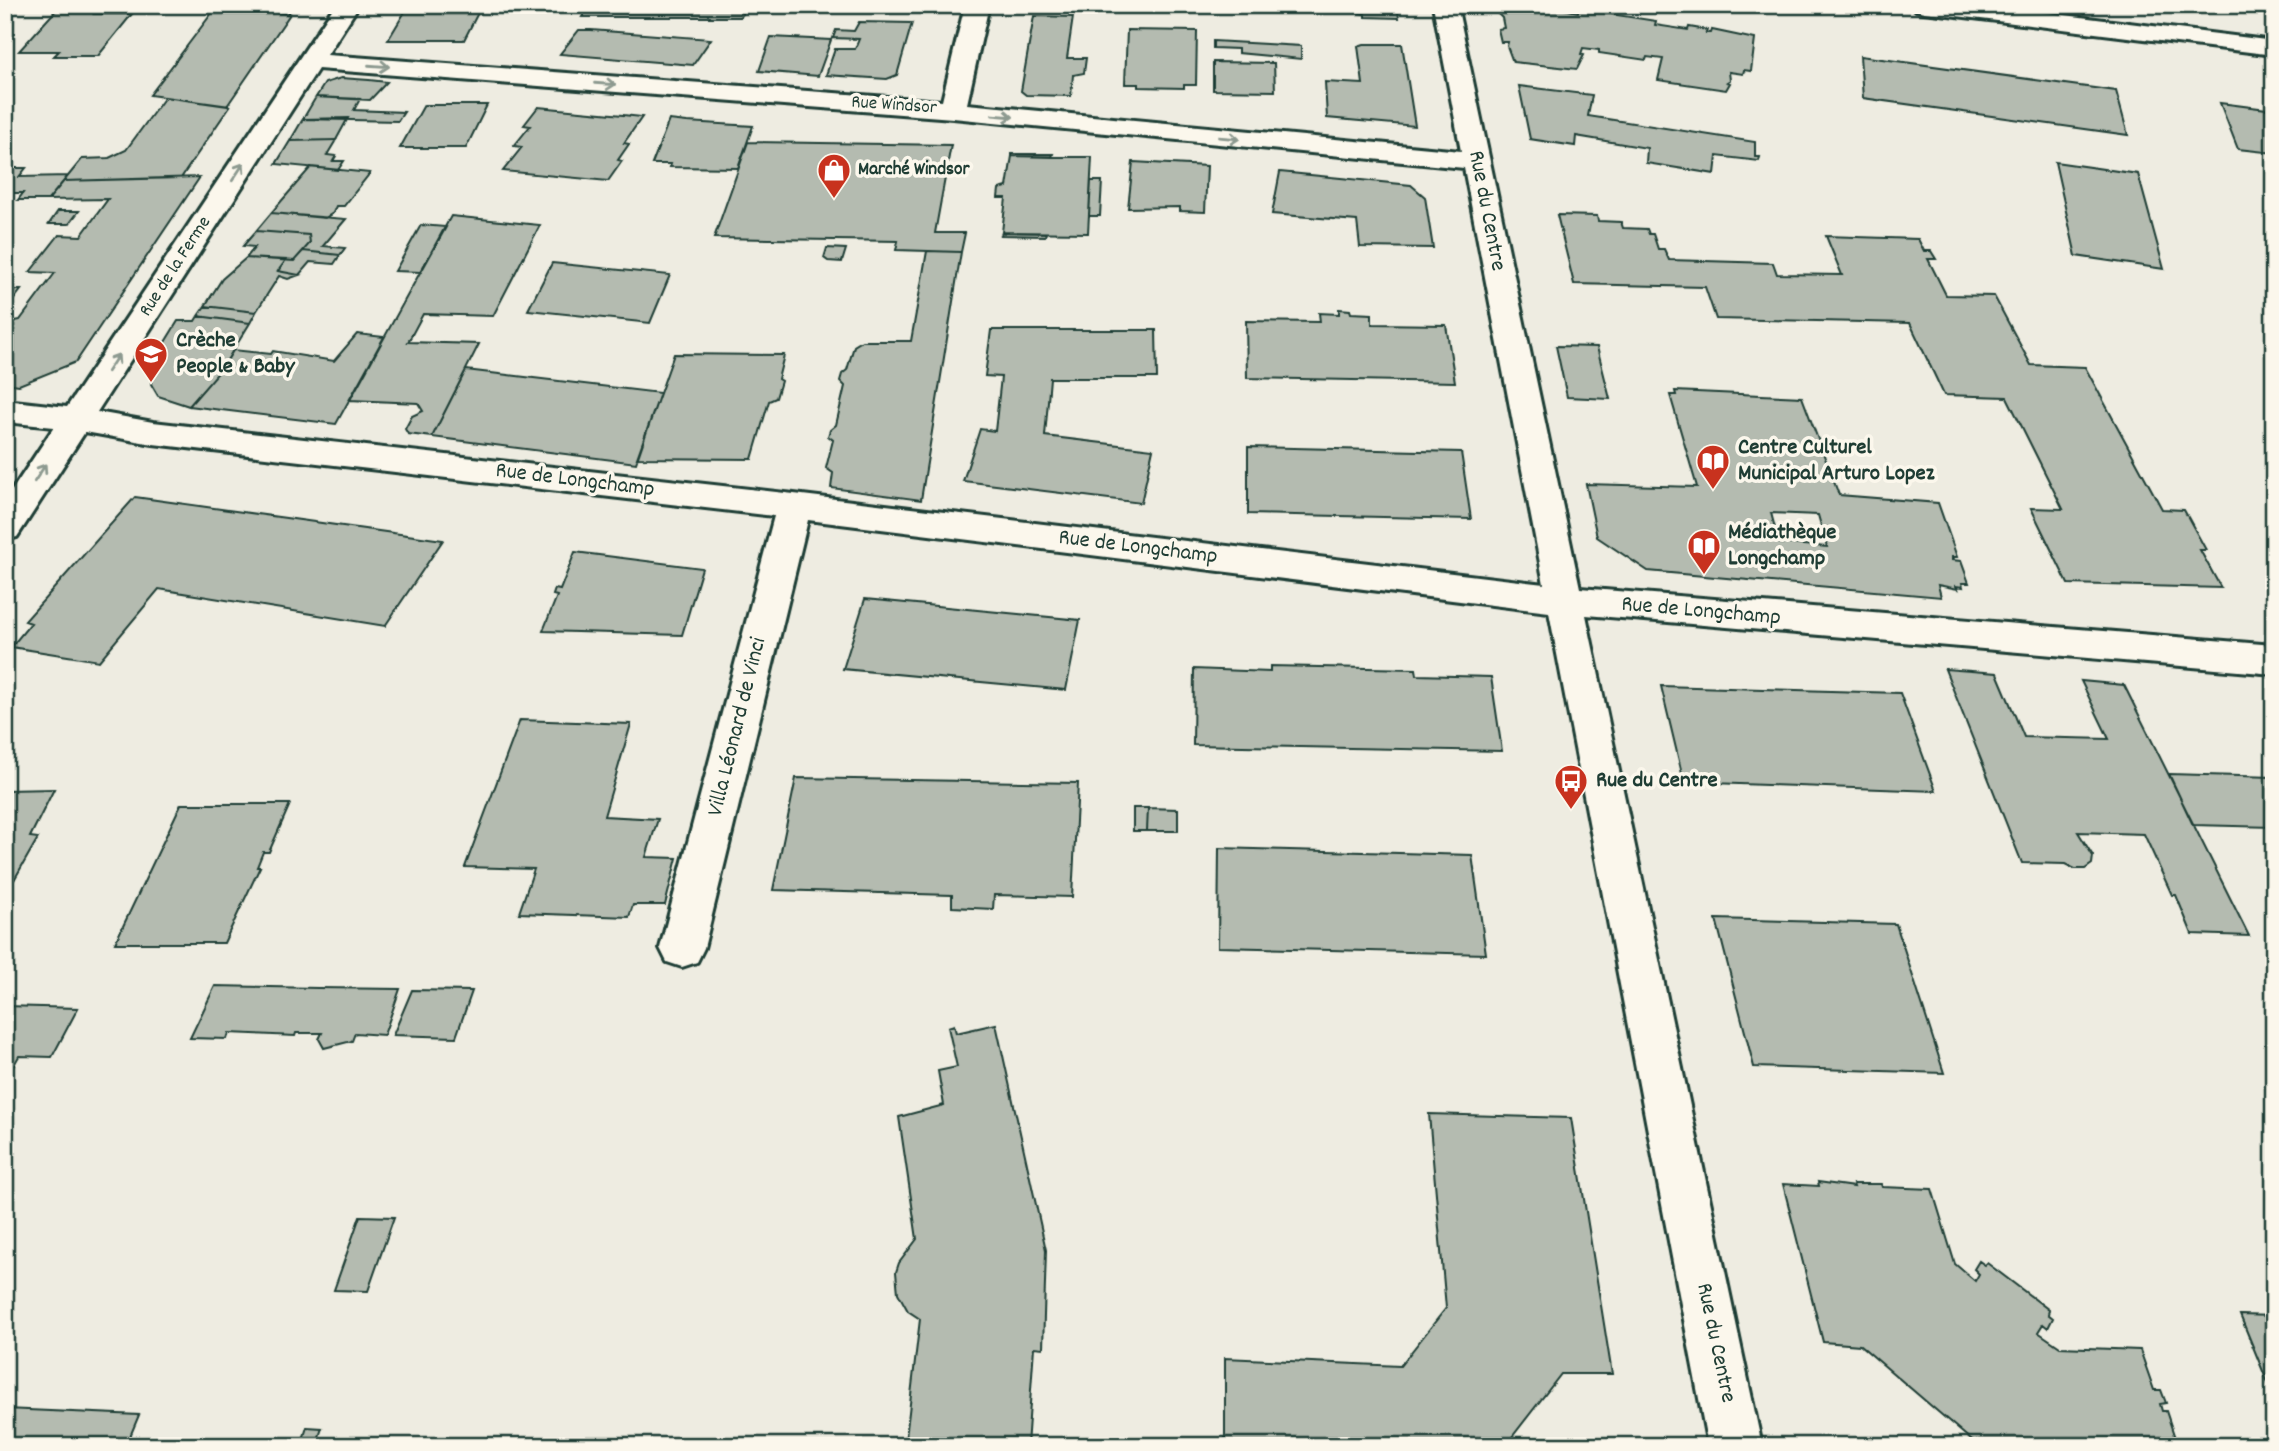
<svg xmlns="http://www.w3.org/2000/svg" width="2279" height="1451" font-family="Dekko,sans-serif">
<rect width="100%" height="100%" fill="#eeece1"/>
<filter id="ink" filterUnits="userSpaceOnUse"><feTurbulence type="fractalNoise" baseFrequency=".0143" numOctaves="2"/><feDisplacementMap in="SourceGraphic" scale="14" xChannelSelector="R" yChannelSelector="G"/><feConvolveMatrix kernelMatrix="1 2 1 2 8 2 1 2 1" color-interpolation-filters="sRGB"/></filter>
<g filter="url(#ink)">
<path fill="#b4bbb0" stroke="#1f3d34" stroke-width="2" fill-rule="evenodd" d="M218,5L290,14L227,106L150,95Z
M227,5H294L288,14Z
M409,5H482L464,40H388Z
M589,5H746L741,17H582Z
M1320,5H1397L1399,18L1365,17V14L1337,8L1336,6Z
M1496,5H1545L1578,12L1579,9L1656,21L1655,25L1688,30L1689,27L1707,30L1706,33H1711L1712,30L1755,39L1751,71L1744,70L1743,74L1729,72L1730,80L1727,82L1730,83L1726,90L1658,80L1663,59L1647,57L1646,60L1599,53V50L1583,48L1581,54L1584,55L1577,69L1513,62L1507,46L1508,42H1501L1498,29L1504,28L1502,18L1494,10Z
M57,9H98L94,14H132L98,56H54L59,51H19Z
M1034,16L1073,17L1067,58H1086L1084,73L1073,75L1071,96L1026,95L1021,91Z
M859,22L912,23L897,75L887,79L826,75L835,49H855L859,39L833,38L836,30L854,31Z
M579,30H591L711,39L693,65L560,54Z
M1127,30L1197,31L1196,85H1184V88L1138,87V84H1125Z
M771,37L831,40L818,76L759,71Z
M1213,41L1301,46V59L1238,53V49L1213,48Z
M1364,44H1402L1415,126L1327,118L1325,82L1363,84L1358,46Z
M1860,56L2116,91L2128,135L1863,98Z
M1213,62L1274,63L1275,91L1213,90Z
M341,78L369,80L387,82L370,100L316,97L325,83Z
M1519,86L1592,95L1588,116L1755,142V157H1760L1759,161L1717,156L1715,174L1646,163L1647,148L1576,136L1575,146L1530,139Z
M165,97L230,106L181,178L64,181L82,159L109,158L126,150Z
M316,97L360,99L354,110L404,112L398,121L303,119Z
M2220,103L2274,110V153L2238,149Z
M424,105H487L466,148H400Z
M538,107L623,115L642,117L624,143L629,144L618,160L622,161L608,181L503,171L522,147L514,146L530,126L524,125Z
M348,118L336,140L290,141L303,119Z
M669,120L687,122L753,126L738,168L670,167L671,164H652Z
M336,140L327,155L336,156L333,161H344L338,170L276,164L290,141Z
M748,142L951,145L935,233H965L961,252L896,250L898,241L714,238Z
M1012,154H1053L1052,157L1012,156Z
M1012,156L1092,157L1088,233L1002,232L1006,198H998L999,189L1007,187Z
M1133,162L1207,166L1205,212L1180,211V207L1128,208Z
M2055,162L2138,174L2164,269L2076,256Z
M311,167L370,173L344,206H336L333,213L325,218L271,213Z
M5,168H26L19,177L68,176L48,200H18L23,193H5Z
M1280,172L1411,185L1425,197L1433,248L1360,247L1357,221L1272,214Z
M200,177L76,362L19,385L5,383V323L20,320L55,273L30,272L59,235L81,236L108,199L48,200L64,181Z
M1091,181H1102L1100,216H1089Z
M58,211H79L69,224H49Z
M271,213L346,219L323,246L345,248L340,255L303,251L310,243L309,235L256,231Z
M1557,215L1597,216L1598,221L1621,222L1623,228L1647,229L1649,234H1653L1658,249H1664L1669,260L1773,263L1777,274L1842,275L1826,236L1918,239L1924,251H1931L1936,259H1928L1946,295L1994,296L2031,365L2085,367L2162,509L2184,510L2206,550H2200L2221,588L2068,584L2031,508L2063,509L2007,397L1944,395L1910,323L1716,319L1705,287L1574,284Z
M451,216L540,225L493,316L423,314L408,342L479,344L432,437L408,434L405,429L412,416L423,411L418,403L350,400Z
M421,225L446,227L421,272L395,271Z
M256,231L309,235L310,243L294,261L246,258L255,247L243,246Z
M1002,232L1046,233L1045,236L1001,235Z
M827,248L846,249L842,262L828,261L824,258Z
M303,251L340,255L334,264L310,262L299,275L278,271L286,260L294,261Z
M927,251L961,252L921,500L831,488L833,473L826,468L833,440L828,436L830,430L836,425L845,386L840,381L842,374L847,370L854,346L862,341H911Z
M246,258L286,260L278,271L299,275L288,279L279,276L256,312L205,306L222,279Z
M552,263L670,275L650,323L528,310Z
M5,290H21L9,306H5Z
M205,306L256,312L250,323L198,316Z
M1339,309L1350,310L1351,313L1372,314V324L1446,325L1455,382L1247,378L1246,321L1320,322L1319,313L1339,314Z
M198,316L250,323L223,367L189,406L158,396L151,384L154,360L178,321H195Z
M991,330H1156L1157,378H1050L1045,436L1153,449L1141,503L963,481L980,429L995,431L1001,377L985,376Z
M357,334L384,337L336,424L189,406L223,367L233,350L271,354L273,351L334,361Z
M1556,346L1597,347L1610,399L1567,397Z
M674,354L784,355L778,379L781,381L776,398L769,401L752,459L637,458Z
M466,370L660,393L636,463L432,437Z
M1675,391L1802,397L1839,495L1938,503L1957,557H1952V560L1961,561L1969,583H1962L1963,587L1956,586L1958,589L1938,585L1941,597L1648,571L1597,537L1586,484L1697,487L1670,395H1676ZM1771,513L1818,515L1827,547L1779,543Z
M1248,447L1461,452L1471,519L1248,514Z
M135,497L286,518L443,540L385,626L159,589L99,661L11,647L31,623L25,621Z
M575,552L702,568L682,635L543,631L557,596L553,595L555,589L560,590Z
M865,599L1080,620L1066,690L843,669Z
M1270,666L1416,669L1417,675L1491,677L1502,751L1193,745L1194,669L1270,672Z
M1945,669L1997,673L2024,737L2109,739L2081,681L2124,685L2249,936L2192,934L2176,895H2172L2144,834L2078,832L2093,856L2092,864L2085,869H2075L2065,864L2022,863Z
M1661,686L1900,693L1936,791L1684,782Z
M520,720L631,724L604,816L658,819L646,857L677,858L665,905H633L629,917L519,913L534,869L465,867Z
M2169,774L2274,777V827L2193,825Z
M796,778L1078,783L1072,897L994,895L993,909L952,907V895L773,890Z
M54,789L30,837L38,838L14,880L5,881V790Z
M181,804H290L269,852H263L257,867H260L224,943H115Z
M1133,808H1148L1147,831H1133Z
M1148,808L1178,809V831H1147Z
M1219,848L1472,855L1486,954L1218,947Z
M1716,919L1896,924L1944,1073L1754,1067Z
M215,986L318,988L400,989L384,1035L355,1033L352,1041L324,1048L319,1039L322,1033H296L295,1036L229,1033L227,1039L190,1038Z
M412,990L472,991L456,1037L393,1035Z
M5,1006L78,1008L52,1057L19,1056L5,1081Z
M996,1024L1046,1250L1043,1348L1034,1347L1027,1446H905L920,1319L908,1311L898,1293L896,1272L899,1263L917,1239L899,1117L944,1105L938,1071L957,1067L948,1027L954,1025L956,1033Z
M1429,1114L1571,1118L1612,1374H1561L1505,1446H1225V1358L1400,1366L1446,1308Z
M1818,1182L1854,1187L1853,1184H1881L1882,1187L1932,1189L1955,1264L1975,1281L1979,1274L1974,1269L1979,1261L1985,1265L1987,1263L2049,1310L2048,1314L2053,1318L2048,1328L2043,1324L2038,1332L2060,1347L2140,1350L2154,1390H2161L2166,1403L2160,1404L2162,1411H2166L2177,1444L1978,1446L1860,1345L1823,1342L1783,1184L1819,1186Z
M360,1216L394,1217L368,1291L334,1290Z
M2240,1315L2274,1316V1398Z
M5,1409L139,1415L126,1446H5Z
M307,1427L322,1428L316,1446H301Z"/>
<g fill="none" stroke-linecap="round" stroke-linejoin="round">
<defs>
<path id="minor" d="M335,5H359L327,55L942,101L965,5H989L967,104L1461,151L1433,5H1457L1580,588L2274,645V674L1586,615L1762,1446H1708L1549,612L808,520L704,948L697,962L682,967L667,962L660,948L774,516L153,444L85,432L17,537L5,540V501L54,427L5,422V400L67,407ZM318,69L953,118L1464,168L1544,584L794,494L153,422L97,412Z"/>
<path id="primary" d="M1912,5H1984L2274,41V55L1924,12L1916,10Z"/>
</defs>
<use href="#minor" stroke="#1f3d34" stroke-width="6"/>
<use href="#primary" stroke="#1f3d34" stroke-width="6"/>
<use href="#minor" fill="#fbf7ec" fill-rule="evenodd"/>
<use href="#primary" fill="#fbf7ec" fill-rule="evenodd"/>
</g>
<defs><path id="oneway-shaft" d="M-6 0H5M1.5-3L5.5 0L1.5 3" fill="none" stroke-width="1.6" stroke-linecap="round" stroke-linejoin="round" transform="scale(1.75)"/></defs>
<g stroke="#8d9a90">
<use href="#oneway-shaft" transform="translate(379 66) rotate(4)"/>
<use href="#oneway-shaft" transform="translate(605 84) rotate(4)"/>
<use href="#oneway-shaft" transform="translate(1003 116) rotate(5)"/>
<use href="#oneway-shaft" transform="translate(1229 138) rotate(5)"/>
<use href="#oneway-shaft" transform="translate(238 172) rotate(-57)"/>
<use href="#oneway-shaft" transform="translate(113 363) rotate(-57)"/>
<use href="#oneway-shaft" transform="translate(40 473) rotate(-57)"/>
</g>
</g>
<defs>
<symbol id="shop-pin" viewBox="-11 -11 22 30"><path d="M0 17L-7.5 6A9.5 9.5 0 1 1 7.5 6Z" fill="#c8321e" stroke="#fbf7ec"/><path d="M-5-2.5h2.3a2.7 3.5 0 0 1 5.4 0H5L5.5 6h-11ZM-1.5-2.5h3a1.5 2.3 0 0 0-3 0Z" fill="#fff"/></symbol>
<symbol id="school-pin" viewBox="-11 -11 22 30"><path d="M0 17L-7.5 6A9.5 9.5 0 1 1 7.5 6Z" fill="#c8321e" stroke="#fbf7ec"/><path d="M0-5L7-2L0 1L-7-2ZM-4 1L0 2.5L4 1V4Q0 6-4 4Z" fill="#fff"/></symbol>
<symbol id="library-pin" viewBox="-11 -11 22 30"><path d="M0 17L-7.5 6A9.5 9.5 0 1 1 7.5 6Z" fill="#c8321e" stroke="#fbf7ec"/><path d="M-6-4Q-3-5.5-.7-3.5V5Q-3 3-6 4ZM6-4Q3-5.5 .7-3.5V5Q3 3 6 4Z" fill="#fff"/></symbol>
<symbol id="bus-pin" viewBox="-11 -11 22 30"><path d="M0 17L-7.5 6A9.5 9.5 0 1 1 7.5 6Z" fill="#c8321e" stroke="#fbf7ec"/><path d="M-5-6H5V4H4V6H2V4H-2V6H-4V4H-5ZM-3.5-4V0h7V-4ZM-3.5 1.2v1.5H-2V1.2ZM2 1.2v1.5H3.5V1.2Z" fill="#fff"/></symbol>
</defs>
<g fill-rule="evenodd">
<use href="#shop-pin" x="815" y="151" width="38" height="52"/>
<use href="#school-pin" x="132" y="335" width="38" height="52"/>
<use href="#library-pin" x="1694" y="442" width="38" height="52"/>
<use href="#library-pin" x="1685" y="527" width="38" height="52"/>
<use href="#bus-pin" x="1552" y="762" width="38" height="52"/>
</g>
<g text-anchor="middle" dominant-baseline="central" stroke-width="7" stroke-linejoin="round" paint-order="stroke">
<g font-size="19" fill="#1f3d34" stroke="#fbf7ec">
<text transform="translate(894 106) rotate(4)">Rue Windsor</text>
<text transform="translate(176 267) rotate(-57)">Rue de la Ferme</text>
</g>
<g font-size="19" font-weight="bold" fill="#1f3d34" stroke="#fbf7ec" text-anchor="start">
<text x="858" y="170">Marché Windsor</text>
</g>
<g font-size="23" fill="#1f3d34" stroke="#fbf7ec">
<text transform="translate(1486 211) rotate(79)">Rue du Centre</text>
<text transform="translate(575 481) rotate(7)">Rue de Longchamp</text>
<text transform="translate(1138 548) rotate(7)">Rue de Longchamp</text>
<text transform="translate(1701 612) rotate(5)">Rue de Longchamp</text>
<text transform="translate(738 727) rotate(-76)">Villa Léonard de Vinci</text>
<text transform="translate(1715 1343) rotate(78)">Rue du Centre</text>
</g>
<g font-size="23" font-weight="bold" fill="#1f3d34" stroke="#fbf7ec" text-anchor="start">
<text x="176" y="341">Crèche<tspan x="176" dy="26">People &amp; Baby</tspan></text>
<text x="1738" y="448">Centre Culturel<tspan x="1738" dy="26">Municipal Arturo Lopez</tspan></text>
<text x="1728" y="533">Médiathèque<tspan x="1728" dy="26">Longchamp</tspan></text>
<text x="1596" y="781">Rue du Centre</text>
</g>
</g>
<rect width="2279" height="1451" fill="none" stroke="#fbf7ec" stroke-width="28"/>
<rect x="14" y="14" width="2251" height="1423" fill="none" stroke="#1f3d34" stroke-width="2.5" filter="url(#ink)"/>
</svg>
